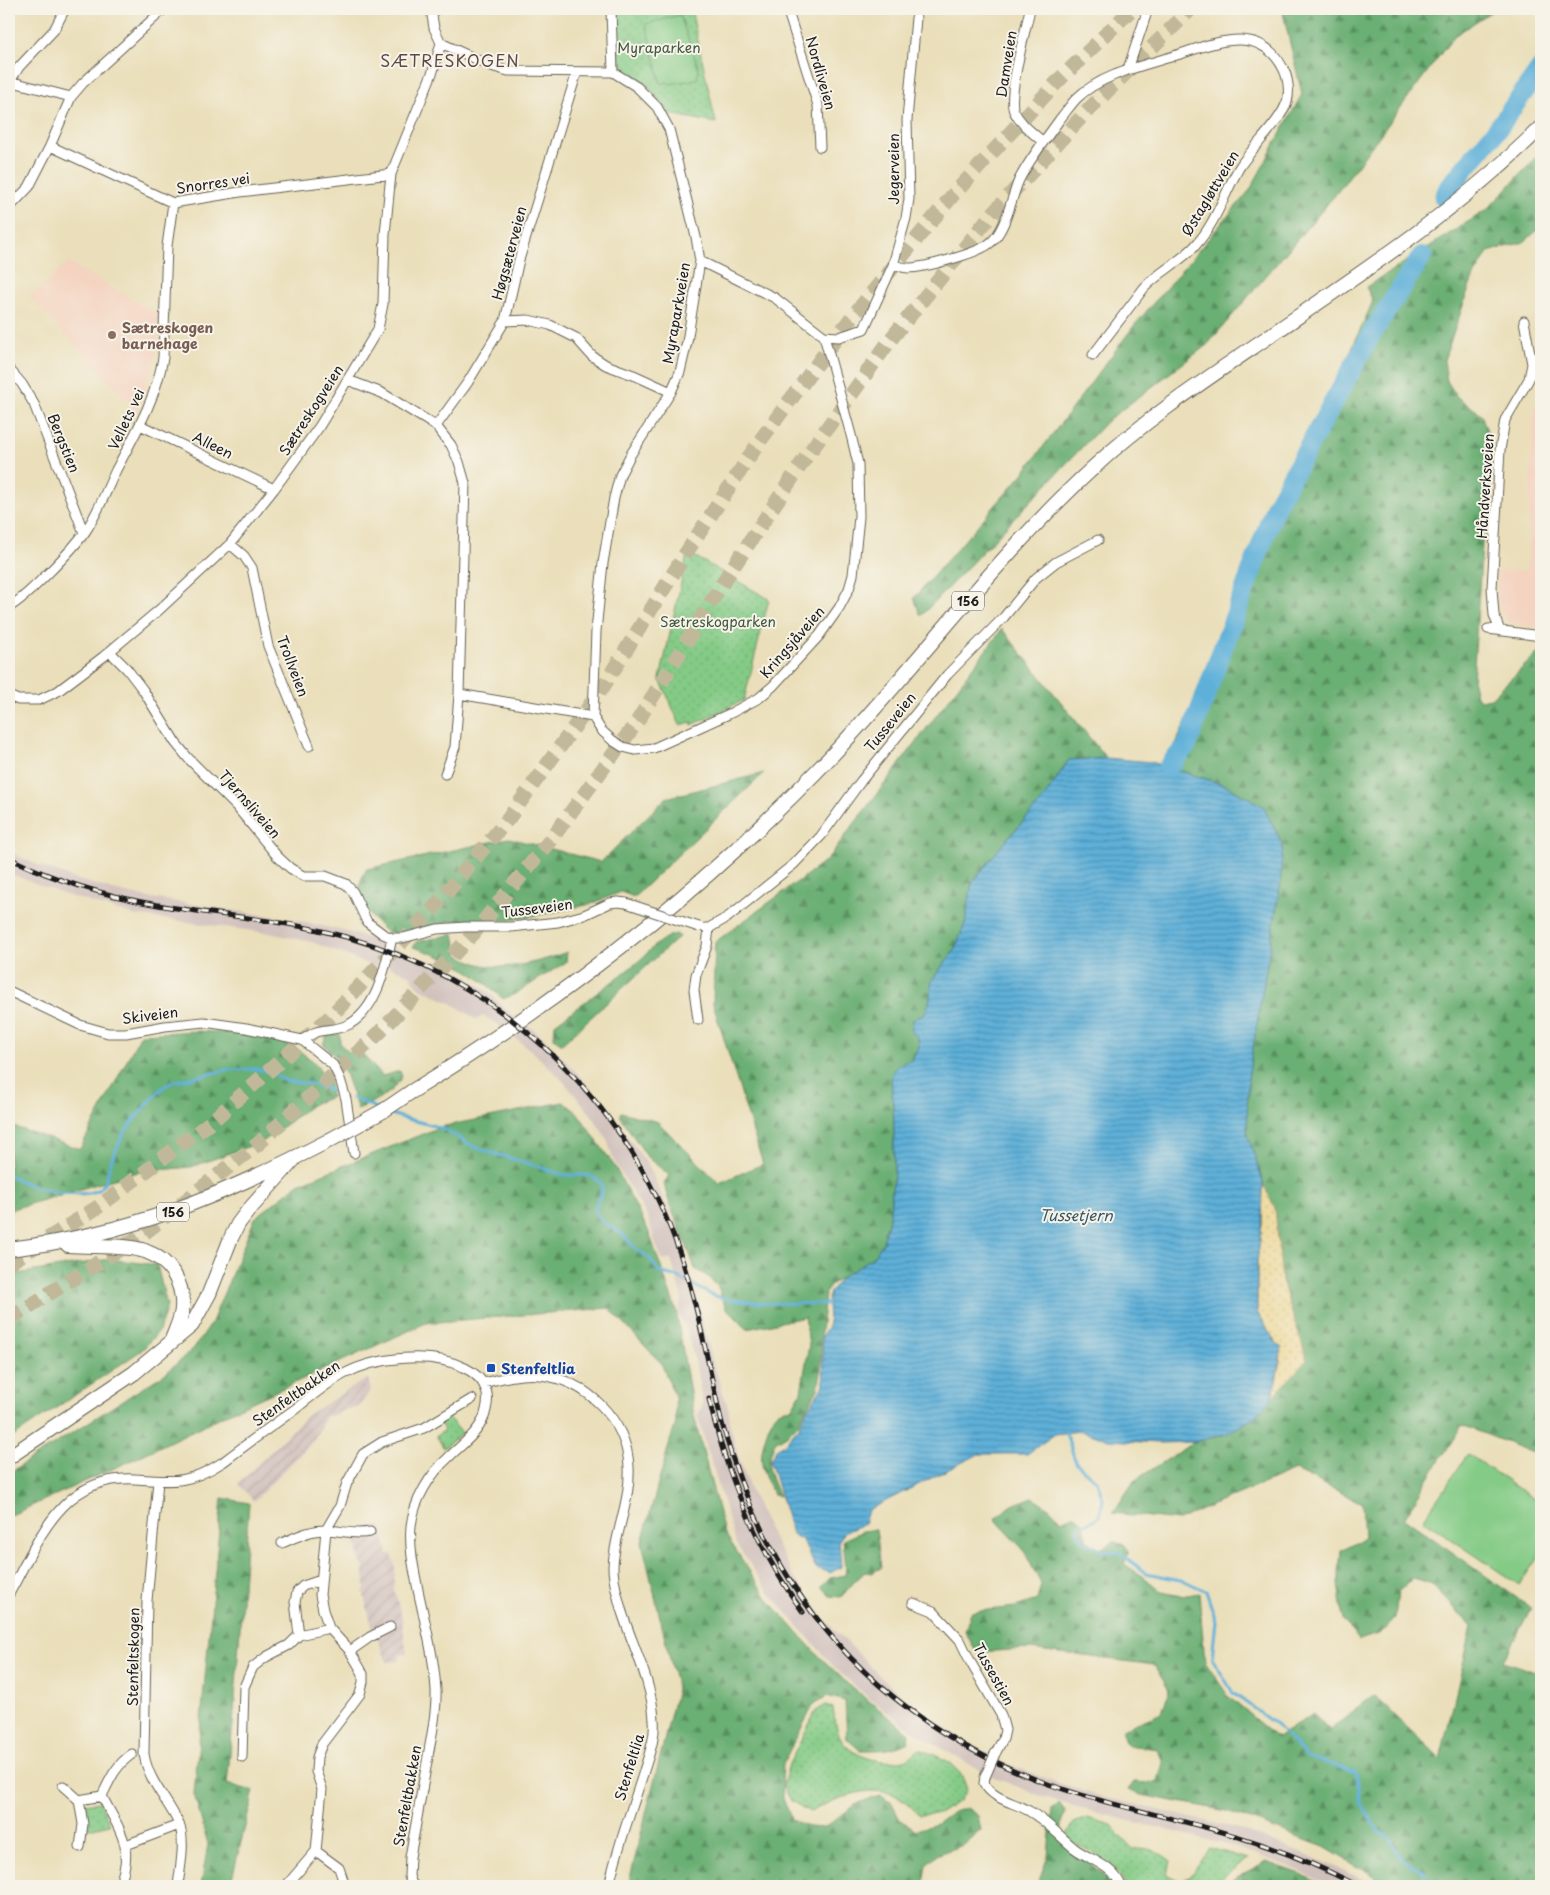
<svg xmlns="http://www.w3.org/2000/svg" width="1550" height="1895" font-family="'Playpen Sans',sans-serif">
<defs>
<pattern id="industrial-furrows" width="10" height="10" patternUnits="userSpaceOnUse" patternTransform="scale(1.25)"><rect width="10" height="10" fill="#d0c0bc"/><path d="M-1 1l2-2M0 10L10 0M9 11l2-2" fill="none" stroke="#b2a4a1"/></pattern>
<pattern id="grass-dots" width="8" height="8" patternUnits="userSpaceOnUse" patternTransform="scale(1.25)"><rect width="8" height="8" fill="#84cb86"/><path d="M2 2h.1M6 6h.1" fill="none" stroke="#71ae73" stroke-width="1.8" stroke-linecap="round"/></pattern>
<pattern id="forest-firs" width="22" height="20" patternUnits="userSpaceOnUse" patternTransform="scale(1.25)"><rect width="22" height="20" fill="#6baf73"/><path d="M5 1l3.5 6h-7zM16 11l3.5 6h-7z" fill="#578e5e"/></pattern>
<pattern id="sand-dots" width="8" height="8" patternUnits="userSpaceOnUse" patternTransform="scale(1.25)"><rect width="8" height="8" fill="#eeda9e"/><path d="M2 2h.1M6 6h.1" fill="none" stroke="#ccba88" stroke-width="1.8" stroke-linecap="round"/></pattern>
<pattern id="water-rules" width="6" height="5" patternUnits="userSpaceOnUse" patternTransform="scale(1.25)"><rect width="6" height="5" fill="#5eb0d9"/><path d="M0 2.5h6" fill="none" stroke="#4d8eaf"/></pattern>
</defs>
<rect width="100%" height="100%" fill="#f7f3e8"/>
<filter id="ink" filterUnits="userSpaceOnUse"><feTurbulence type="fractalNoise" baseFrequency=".02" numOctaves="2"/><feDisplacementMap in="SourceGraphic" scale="10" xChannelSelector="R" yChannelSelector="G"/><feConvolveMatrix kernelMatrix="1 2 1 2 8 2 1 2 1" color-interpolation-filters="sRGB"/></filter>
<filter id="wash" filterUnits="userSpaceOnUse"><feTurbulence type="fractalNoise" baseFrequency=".0096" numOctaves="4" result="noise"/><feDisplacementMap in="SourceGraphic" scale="20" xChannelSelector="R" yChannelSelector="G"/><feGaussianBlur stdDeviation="1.12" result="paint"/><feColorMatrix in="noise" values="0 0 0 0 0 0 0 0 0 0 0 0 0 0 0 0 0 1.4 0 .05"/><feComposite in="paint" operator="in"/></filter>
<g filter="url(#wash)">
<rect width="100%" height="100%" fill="#eadfba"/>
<path fill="#f4d3c0" d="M68,262L159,315L156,355L138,412L30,297Z
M1541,397V627L1515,625L1507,621L1498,605L1497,596L1498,570L1527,571L1532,430L1535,407Z"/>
<path fill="url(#industrial-furrows)" d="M368,1378L371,1389L360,1405L326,1417L313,1441L254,1501L238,1484L307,1415Z
M381,1525L388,1554H392L395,1565L394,1590L401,1613L407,1654L399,1655L400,1661L387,1662L371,1623L363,1591H365L364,1570L362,1563H360L354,1532Z"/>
<path fill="#d0c0bc" d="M9,851L28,861L72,878L113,890L144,897L292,919L360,935L457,971L489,992L501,1006L542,1036L578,1074L605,1105L650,1168L679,1234L714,1366L729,1410V1421L738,1455L750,1489L770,1532L796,1580L824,1619L854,1649L883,1679L922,1712L964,1741L1005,1763L1056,1782L1096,1795L1243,1830L1344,1870L1373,1886H1333L1288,1866L1232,1846L1086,1810L1044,1797L995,1778L956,1757L909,1728L871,1700L836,1669L771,1595L736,1544L697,1415L703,1406L695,1362L686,1329L678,1313L682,1299L671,1259L663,1261L655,1243L649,1220L613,1159L607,1139L590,1113L563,1081L533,1052L497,1024L484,1016L476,1019L451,1003L418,987L410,975L379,962L375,967L312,942L269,933L133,915L63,894L9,873Z"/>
<path fill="url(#grass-dots)" stroke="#507451" d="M614,9H691L716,123L670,114L647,85L623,68L617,51Z
M687,555L694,556L769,599L744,700L692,725L691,722L680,725L660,679Z
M446,1415L462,1433L444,1448L436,1436L444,1430L438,1420Z
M826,1705L833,1708C835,1720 837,1736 845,1745C860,1759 884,1764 904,1760C910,1759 915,1752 920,1749C945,1760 959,1761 967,1790L960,1800L939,1814L919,1815C914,1810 910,1805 905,1801C875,1779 838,1798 810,1812L791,1801L783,1785L789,1764L816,1711Z
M100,1802L110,1824L88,1829L83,1804Z
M1087,1818L1112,1825L1118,1834L1132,1849C1150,1849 1157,1850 1171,1861L1168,1875L1180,1881L1191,1876L1210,1848L1248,1859L1212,1886H1125C1119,1864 1088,1850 1069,1841L1068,1832L1074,1823Z"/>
<path fill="url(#forest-firs)" stroke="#446648" d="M1282,9H1495L1454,36L1336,194L1207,345L1107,421L921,616L914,598L1022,475L1133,327L1250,190L1302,94Z
M1541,152V227L1524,242L1488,252L1472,280L1444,360L1447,381L1457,397L1481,414L1489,437L1473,682L1476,697L1481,700L1491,698L1541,650V1456L1462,1425L1404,1518L1531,1608L1503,1661L1541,1674V1886H1391L1324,1847L1227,1811L1141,1795L1128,1790L1134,1782L1150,1783L1158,1781L1163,1763L1158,1749L1127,1745L1122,1729L1162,1713L1169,1690L1154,1665L1030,1649L976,1652L965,1631L971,1612L1015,1607L1037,1600L1041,1584L1023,1549L995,1519L1010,1506L1033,1497L1050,1509L1062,1521L1073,1515C1084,1521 1086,1527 1086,1540L1100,1549L1114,1542L1123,1543L1129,1551L1124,1564L1144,1577L1162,1592L1181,1596L1199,1593L1205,1662L1229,1697L1277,1738L1313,1714L1330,1730L1374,1695L1440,1759L1472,1627L1432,1584L1413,1578L1398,1592L1395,1618L1380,1634L1359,1640L1343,1620L1338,1584L1341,1550L1364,1538L1362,1503L1295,1470L1178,1520L1113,1513L1134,1481L1194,1442L1226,1434L1263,1183L1247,1132L1248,1078L1280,886L1225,785L1166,766L1373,301L1366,287L1488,209Z
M1002,629L1106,758L1069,760L1041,802L1006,840L972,883L965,924L954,951L932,980L929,1003L918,1037L919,1047L912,1060L898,1065L891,1076L894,1121V1173L889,1219L883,1243L872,1258L830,1285L825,1294L821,1332V1372L818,1389L805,1411L799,1423L788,1434L775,1442C765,1465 768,1473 779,1496L773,1494C769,1484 763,1474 762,1464C759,1452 769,1420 777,1412C781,1409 787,1409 792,1408L801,1392L809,1345L805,1317L747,1329L726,1308L718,1287L710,1278L695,1269C686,1240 671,1214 664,1184L669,1175L648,1158L621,1118V1112L658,1122L719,1183L763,1164L713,1004L715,942L826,861Z
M764,773L634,897L621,892L591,904L544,914L510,920L451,921L404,933H387C375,921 358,905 359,888C359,882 364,874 367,869L509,838L601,862L666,798Z
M454,934L458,954C464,958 472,962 479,964C505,972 543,961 567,952L566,962L515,994L503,999C475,972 450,958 413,947L416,942Z
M677,934L679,937L673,942L562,1044L554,1038L555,1024C581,1004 608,986 634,965C647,955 660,936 677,934Z
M197,1031L230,1033L264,1039L293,1046L313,1061L329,1081L331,1097L311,1105L264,1141L191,1167L138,1172L9,1210V1125L80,1149L141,1034Z
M340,1034V1044L349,1052L360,1051L382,1076L400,1071L402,1077L390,1092L358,1110L341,1062L323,1044L327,1035Z
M563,1102L577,1112L615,1167L648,1230L676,1310L694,1416L724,1532L767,1598L812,1649L849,1685L909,1733L908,1742C893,1751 877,1750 860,1750L847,1739L845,1701L827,1696L814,1704L783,1763L782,1784L783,1797L791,1819L808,1827L824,1828L858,1803L880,1796L892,1803L900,1820L916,1830L937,1824L953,1812L967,1808L978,1816L981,1830L965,1844L937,1855L926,1864L923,1886H628L677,1689L642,1542L670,1441L676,1423L675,1396L661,1363L609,1308L426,1323L239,1408L128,1462L9,1516V1473L166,1373L194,1348L212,1322L255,1218L298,1184L440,1127Z
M110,1259L157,1265L167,1306L159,1331L142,1350L13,1437L9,1438V1275Z
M222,1498L249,1503L234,1713L227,1784L254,1791L230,1886H201L208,1844L194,1794Z
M876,1529L881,1568L871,1573L865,1572L855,1581L841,1597L830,1596L821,1587L830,1578L845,1575L846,1567L843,1540L863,1531Z
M1059,1804L1066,1813L1061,1823V1839L1096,1867L1115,1886H1040L1039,1881L1048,1856L1052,1808Z
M1267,1862L1298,1873L1327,1886H1222Z"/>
<path fill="url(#sand-dots)" stroke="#857b5d" d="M1263,1183L1275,1208L1282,1281L1307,1360L1273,1397L1281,1356L1276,1343L1257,1312V1262L1262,1224Z"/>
<path fill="#84cb86" stroke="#507451" d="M680,15L699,70L697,79L670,84L668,82L661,84L646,24Z
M1468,1454L1541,1504V1553L1519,1585L1423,1520Z"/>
<path fill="url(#water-rules)" stroke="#3d667a" d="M1106,758L1151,762L1225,785L1263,806L1283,845L1280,886L1248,1078L1247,1132L1263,1183L1262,1224L1257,1262V1312L1276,1343L1282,1347L1273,1397L1254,1418L1226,1434L1194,1442L1159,1443L1110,1440L1080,1431L1055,1434L1027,1454H979L868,1510L864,1524L845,1532L839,1540L841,1567L830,1573L816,1568L802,1540L792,1534L770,1461L776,1449L783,1445L799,1427L807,1410L824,1385L822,1336L829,1324L828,1299L830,1292L842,1277L872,1258L883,1243L889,1219L894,1173V1121L891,1076L898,1065L912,1060L919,1047L918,1037L911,1031L913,1020L925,1013L929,1003L932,980L954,951L965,924L972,883L1006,840L1041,802L1069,760Z"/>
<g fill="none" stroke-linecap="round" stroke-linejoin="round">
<path stroke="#5eb0d9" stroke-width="3" d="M352,1098L379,1109
M389,1113C406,1120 423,1122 440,1128C454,1132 464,1143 477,1148C503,1157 531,1163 557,1173C573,1180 589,1167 602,1185V1192L596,1205L595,1211L599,1219L621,1233L638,1251L649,1257L659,1272L678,1277L712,1295L731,1300L761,1303L828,1304
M9,1175C30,1188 75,1200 99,1190L105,1183L111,1161L124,1133L136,1117L162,1088L172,1082L226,1070L256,1069L271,1072L285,1081L313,1084L339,1093
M1066,1433L1076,1463L1097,1481L1103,1500L1100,1516L1077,1529L1080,1539L1102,1551L1120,1553L1146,1573L1185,1581L1206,1591L1216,1621L1212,1658L1233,1693L1276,1725L1307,1757L1356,1772L1361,1802L1379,1833L1390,1838L1401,1859L1423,1871L1431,1886"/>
<path stroke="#5eb0d9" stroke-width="20" d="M1444,198L1449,187L1496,131L1541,68
M1168,767L1187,745L1276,505L1372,333L1422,256"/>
</g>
</g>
<g filter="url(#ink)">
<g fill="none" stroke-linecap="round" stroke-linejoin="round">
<path stroke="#c1b89a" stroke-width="15" stroke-dasharray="15 8" stroke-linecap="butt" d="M9,1263L98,1207L211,1122L330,1017L432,910L508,819L603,687L686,553L759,442L852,317L952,196L1059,80L1132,9
M9,1319L139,1237L258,1144L379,1033L473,934L552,838L637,722L727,576L802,463L891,339L987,220L1086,112L1191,9"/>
<defs>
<path id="minor" d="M611,9L613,72
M787,9L818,105L820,147
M1030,9C1026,29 1007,96 1014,111C1020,124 1033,133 1043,142
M441,43L491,66L508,71L613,72L637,87L657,107L669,129L696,237L700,261L687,342L680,372L671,392L631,454L620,475L614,498L603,563L596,631L593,717
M1128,69L1148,9
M9,81L71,97
M10,81L19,67L54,30L65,9
M50,146L173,203L240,192L391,174
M9,208L29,187L50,146L71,97L83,83L164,9
M893,265C898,266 904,268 908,268C924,268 979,253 990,243C1006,231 1011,198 1019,180C1030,158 1046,139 1060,119C1066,112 1071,104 1077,98C1103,73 1147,65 1180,54C1217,42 1260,24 1283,68C1288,77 1290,92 1287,102C1279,124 1252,147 1239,168C1224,194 1216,223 1195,246C1180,262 1159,272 1144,288L1093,355
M505,321L528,320L550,325L576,338L592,356L606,365L636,376L671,392
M824,336L839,337L864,329L893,265L906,218L909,199L907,120L916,18
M9,369L22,384L34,404L84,533
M348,380L382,393L436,426L451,445L459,462L465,483L459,694L455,747L445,774
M140,425L274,489
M436,426L468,382L505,321L519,260L577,72
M230,544L244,556L252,568L268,646L309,746
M9,607C27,597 73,549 85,532C98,513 106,491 116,470C135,434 156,399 163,358L167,246L173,203
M1488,629L1541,636
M1500,631L1494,615L1492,588L1500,450L1505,420L1529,379L1532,364L1524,321
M110,652L127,669L143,690L175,742L188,758L236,806L277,856L290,868L303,876H325L346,884L353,892L367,922L383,934L392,938H403L437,929L465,927H511L558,922L584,915L610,903L618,902L626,903
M459,694L593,717L601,730L612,740L623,747L635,750L654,748L731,713L759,698L773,686L819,636L839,608L849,589L853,575L859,517L858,464L851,435L824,336L775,298L700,261
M9,696L18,700H39L58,691L103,657L159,610L230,544L274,489L319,427L378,329L383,304L385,234L391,174L433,71L441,43L434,28L431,9
M709,928L728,917L794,864L821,836L861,781L947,675L1004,617L1036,578L1056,562L1098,540
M9,991L80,1025L108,1033H126L165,1026L204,1022L246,1028L302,1040L333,1065L340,1079L346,1099L354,1153
M698,1020L694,990L696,975L707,946L709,928H705
M302,1040C306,1038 311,1034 316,1032C327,1029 339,1030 350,1024C378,1007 385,967 392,938
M484,1383C502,1378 521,1373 540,1375C586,1380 627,1420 629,1467C631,1501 614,1534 613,1567C613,1582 618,1598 622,1612C633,1647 652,1682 654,1720C656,1738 648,1757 643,1774C631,1812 617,1848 609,1886
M158,1481L147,1601L144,1754C148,1781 168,1800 179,1824C186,1842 180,1867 178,1886
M282,1543C296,1537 312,1529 327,1530C343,1531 354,1535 370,1532
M9,1594C39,1540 61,1475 135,1479C174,1482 189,1484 223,1462C248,1443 273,1425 298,1407C313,1395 327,1383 344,1374C376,1357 432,1351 465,1368C483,1377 491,1391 486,1410C482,1431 463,1443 449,1457C430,1474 414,1500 411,1526C409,1548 414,1569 418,1590C425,1623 434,1656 436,1690C437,1713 431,1738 427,1762C421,1794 416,1825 410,1857L409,1876L412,1884L415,1886
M913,1603L933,1611L960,1640L971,1663L1001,1715L1005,1730L1003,1739L995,1754
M299,1635L295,1602L297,1592L303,1586L321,1580
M350,1651L370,1637L390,1627
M242,1757L244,1687L253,1667L266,1657L289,1645L299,1635L329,1628
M985,1777L984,1783C993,1800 1014,1802 1029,1811C1047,1821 1059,1836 1074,1848C1090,1860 1114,1866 1121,1886
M63,1786L79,1800
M126,1845L179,1825
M80,1847L83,1824L79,1800L102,1796
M316,1851L339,1868L345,1886
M119,1886C135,1845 120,1832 102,1796C110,1779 116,1765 132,1754
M286,1886L316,1851L322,1789L316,1771L317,1757L322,1744L360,1694L363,1682V1674L360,1668L350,1651L329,1628L323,1610L320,1595L326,1530L340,1506L347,1483L363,1454L382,1442L424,1428L472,1399"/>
<path id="primary" d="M411,1092C566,997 712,883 837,750C924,657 1000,553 1094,467C1147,418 1208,378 1268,337C1363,272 1459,209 1541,127
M68,1245C91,1247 124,1244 145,1251C170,1260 184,1283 182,1309C181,1320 175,1331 171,1342
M9,1249C130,1235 223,1195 330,1140
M9,1457L134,1373L192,1325L209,1294L231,1238L238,1224L247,1212L295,1158"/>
</defs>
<use href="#minor" stroke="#646053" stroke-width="11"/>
<use href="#primary" stroke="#646053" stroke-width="16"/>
<use href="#minor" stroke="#fff" stroke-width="9"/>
<use href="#primary" stroke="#fff" stroke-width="14"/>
<defs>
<path id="rail" d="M9,858C56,881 106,896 158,905C212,915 268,918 322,931C390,946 457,977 512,1020C588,1079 646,1158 678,1248C699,1306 708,1368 723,1427C750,1525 802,1617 878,1684C925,1725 978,1757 1035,1779C1101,1805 1172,1816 1239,1837C1281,1850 1320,1866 1358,1886
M709,1399C727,1477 756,1547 803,1612"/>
</defs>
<use href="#rail" stroke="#1c1c1c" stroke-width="5"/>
<use href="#rail" stroke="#f7f3e8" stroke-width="3" stroke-dasharray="9" stroke-linecap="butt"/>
<defs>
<path id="minor-bridge" d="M626,903L699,927
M985,1777L995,1754"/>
<path id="primary-bridge" d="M330,1140L383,1111L411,1092"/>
</defs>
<use href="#minor-bridge" stroke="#646053" stroke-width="11" stroke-linecap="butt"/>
<use href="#primary-bridge" stroke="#646053" stroke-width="16" stroke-linecap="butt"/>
<use href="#minor-bridge" stroke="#fff" stroke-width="9"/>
<use href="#primary-bridge" stroke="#fff" stroke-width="14"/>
</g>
</g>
<circle fill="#8d6e63" stroke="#f7f3e8" stroke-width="2" cx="112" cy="335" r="5"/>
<rect fill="#1a4fb4" stroke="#f7f3e8" stroke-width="2" x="486" y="1363" width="10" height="10" rx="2.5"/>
<g text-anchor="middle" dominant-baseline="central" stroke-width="4" stroke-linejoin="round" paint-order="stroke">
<g fill="#f7f3e8" stroke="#5e5c59" stroke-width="1">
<rect x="952" y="591.5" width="32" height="19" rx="4"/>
<rect x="157" y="1202.5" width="32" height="19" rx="4"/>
</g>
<g font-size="12" font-weight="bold" fill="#1c1c1c">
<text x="968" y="601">156</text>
<text x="173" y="1212">156</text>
</g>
<g font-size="14" fill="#405941" stroke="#f7f3e8">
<text x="659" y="47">Myraparken</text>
<text x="718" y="621">Sætreskogparken</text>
</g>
<g font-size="14" fill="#1c1c1c" stroke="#f7f3e8">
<text transform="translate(1006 64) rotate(-81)">Damveien</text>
<text transform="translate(821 73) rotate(74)">Nordliveien</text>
<text transform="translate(893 169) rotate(-90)">Jegerveien</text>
<text transform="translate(213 183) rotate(-8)">Snorres vei</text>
<text transform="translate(1210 193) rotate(-59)">Østagløttveien</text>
<text transform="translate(509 253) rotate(-75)">Høgsæterveien</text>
<text transform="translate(676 313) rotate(-80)">Myraparkveien</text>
<text transform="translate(311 410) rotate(-57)">Sætreskogveien</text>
<text transform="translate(126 419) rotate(-65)">Vellets vei</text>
<text transform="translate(64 443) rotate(68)">Bergstien</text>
<text transform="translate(213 445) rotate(26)">Alleen</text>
<text transform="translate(1485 486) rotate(-86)">Håndverksveien</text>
<text transform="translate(792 642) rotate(-49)">Kringsjåveien</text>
<text transform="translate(293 666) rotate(69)">Trollveien</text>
<text transform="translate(890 722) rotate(-51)">Tusseveien</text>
<text transform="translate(250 804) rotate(49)">Tjernsliveien</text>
<text transform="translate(537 908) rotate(-7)">Tusseveien</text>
<text transform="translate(150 1015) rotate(-7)">Skiveien</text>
<text transform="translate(296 1393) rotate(-35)">Stenfeltbakken</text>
<text transform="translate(133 1657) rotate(-89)">Stenfeltskogen</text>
<text transform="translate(994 1674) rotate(61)">Tussestien</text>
<text transform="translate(629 1767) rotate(-73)">Stenfeltlia</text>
<text transform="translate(407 1796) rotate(-80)">Stenfeltbakken</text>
</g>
<g font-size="14" font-weight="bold" fill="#785e54" stroke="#f7f3e8" text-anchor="start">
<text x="122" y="327">Sætreskogen<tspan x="122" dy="16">barnehage</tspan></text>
</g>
<g font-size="14" font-weight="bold" fill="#164399" stroke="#f7f3e8" text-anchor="start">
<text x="501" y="1368">Stenfeltlia</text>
</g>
<g font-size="15" font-style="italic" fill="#365768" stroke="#f7f3e8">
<text x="1076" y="1214">Tussetjern</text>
</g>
<g font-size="16" letter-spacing="1" fill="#5c4945" stroke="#f7f3e8">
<text x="450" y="60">SÆTRESKOGEN</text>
</g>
</g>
<rect width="1550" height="1895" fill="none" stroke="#f7f3e8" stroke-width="30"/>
</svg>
